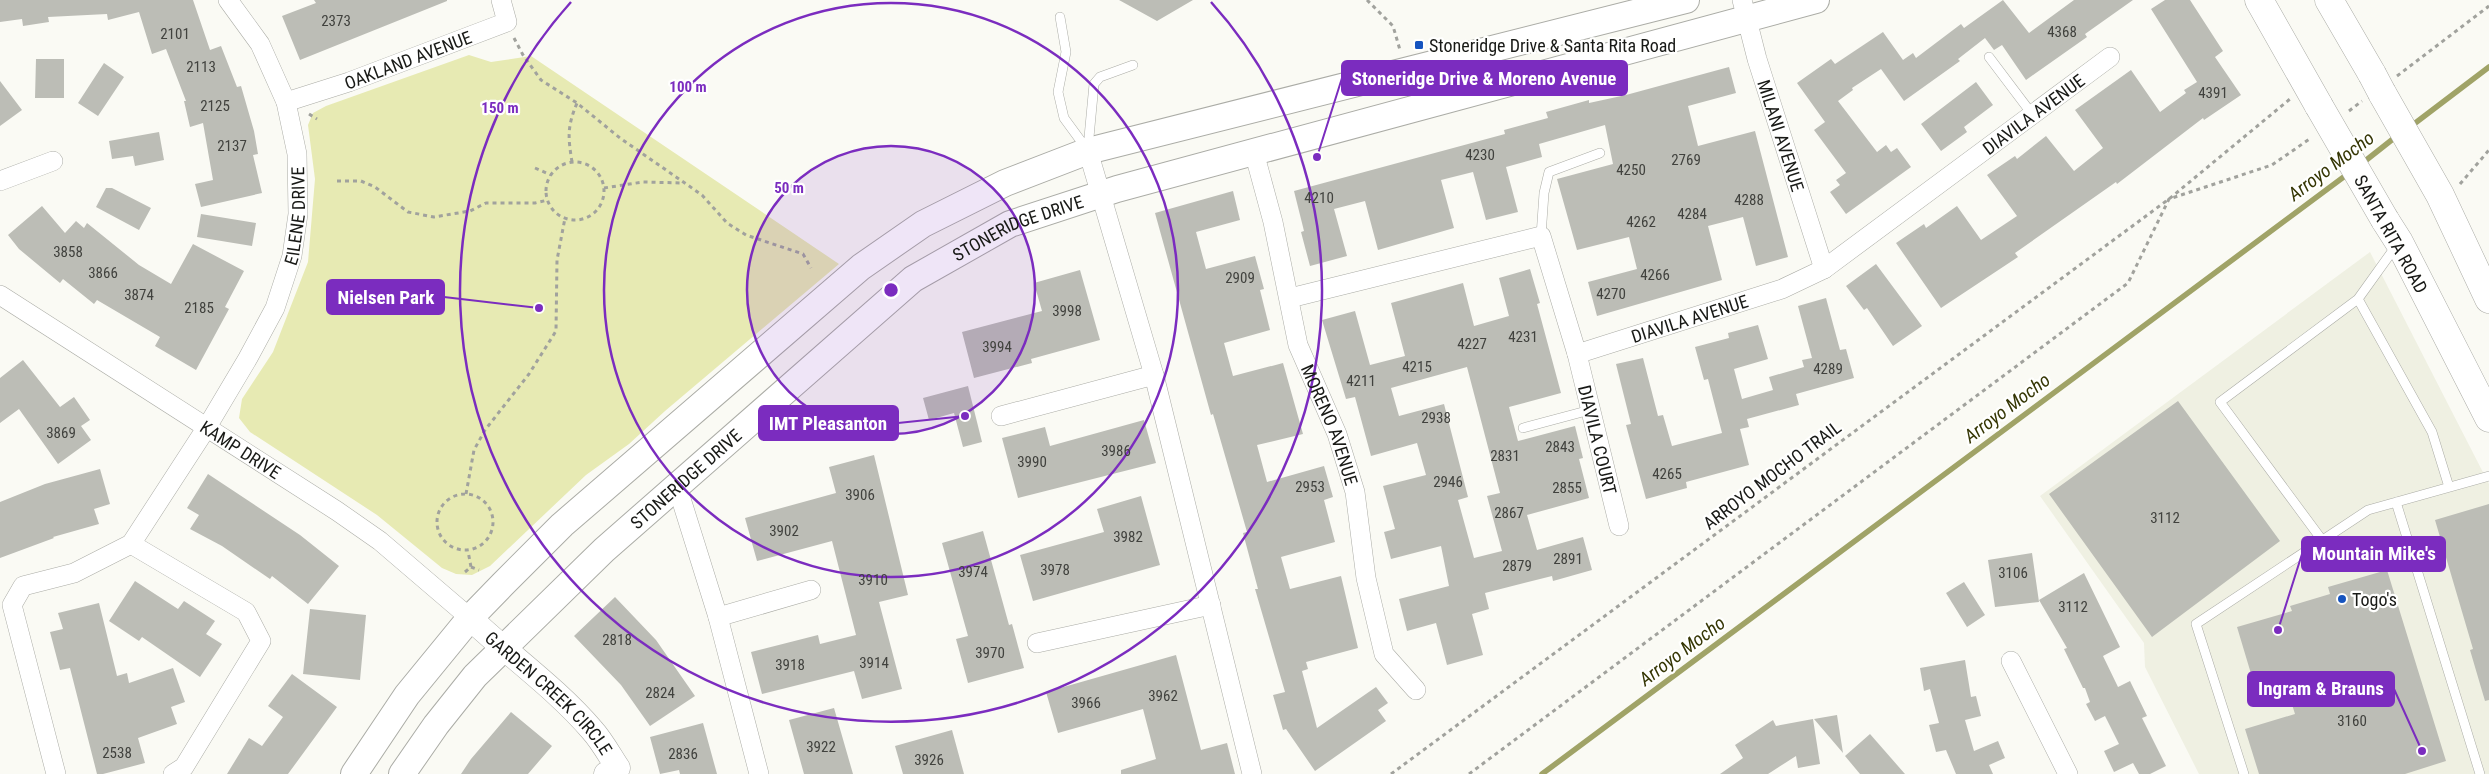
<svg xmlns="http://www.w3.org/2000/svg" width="2489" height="774" font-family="'Roboto Condensed',sans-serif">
<rect width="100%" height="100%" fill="#fafaf4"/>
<path fill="#eff0e2" d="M2370,252L2489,484V774H2199L2145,667L2144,643L2040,496Z"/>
<path fill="#e7eab3" d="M469,55L491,62L531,56L839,264L665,411L629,444L586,475L490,566L472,575L456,574L442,568L377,515L250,432L239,418L242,399L273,352L308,262L315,179L308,125L313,113L326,106Z"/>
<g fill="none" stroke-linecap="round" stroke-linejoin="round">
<path stroke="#a0a367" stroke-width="5.5" d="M2410,127L2489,67
M2360,165L2398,135
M1542,774L2349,173"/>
</g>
<path fill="#bcbdb6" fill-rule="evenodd" d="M0,0H193L210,50L221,46L237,87L241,86L254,131L258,154L253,155L262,193L201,207L195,184L213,180L203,123L190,127L184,101H186L166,49L152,54L139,12L108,20L107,14L48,17L49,22L23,26L22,19L0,22Z
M314,0H447V1L300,60L282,16L316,3Z
M1119,0H1193L1157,21Z
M2003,0L2029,33L2074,0H2133L2085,34L2087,37L2026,80L2002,45L1994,50L1985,38L1958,59L1960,61L1904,101L1881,69L1852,88L1853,90L1838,101L1877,152L1886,145L1891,152L1897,148L1911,167L1846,214L1830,192L1840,185L1836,180L1846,173L1814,130L1825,122L1797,83L1831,59L1835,64L1883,32L1903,60L1913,53L1916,58L1961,24L1964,28Z
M2165,0H2190L2223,51L2215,57L2241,95L2204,120L2203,118L2117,184L2116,182L2015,253L2018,257L1941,308L1896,243L1924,224L1926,228L1957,206L1981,240L2017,216L1987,175L2015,156L2017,159L2046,136L2074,171L2103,148L2075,110L2131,70L2160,112L2186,93L2184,90L2197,82L2151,9Z
M36,59H64V98H35Z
M104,63L124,77L98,116L78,103Z
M1729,67L1736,93L1688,106L1698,146L1755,131L1788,257L1756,266L1743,217L1708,226L1722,280L1597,316L1588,282L1637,269L1629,237L1577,250L1557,179L1613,164L1605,125L1539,144L1542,157L1506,167L1518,212L1486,220L1473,172L1441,180L1454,228L1378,250L1365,201L1334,209L1347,256L1310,266L1301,232L1304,231L1294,191L1505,134L1504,130L1548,118L1546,112L1589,100V103L1626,95Z
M0,81L22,110L0,126Z
M1976,82L1993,105L1964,127L1967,132L1941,151L1921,124Z
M159,132L164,160L135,166L133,156L112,159L109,141Z
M106,188H112L151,208L139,230L96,207Z
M1233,191L1240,220L1196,232L1206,269L1255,256L1264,289L1260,290L1270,330L1224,343L1233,376L1283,363L1303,434L1257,445L1267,482L1324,466L1333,497L1324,500L1335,542L1281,557L1290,589L1341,576L1358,648L1306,662L1308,669L1302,671L1317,728L1376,687L1388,703L1378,710L1386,721L1315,771L1286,729L1283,730L1273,695L1285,692L1255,589H1258L1243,533L1247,532L1213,414L1211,415L1155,213Z
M42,206L65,233L76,221L84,228L87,223L139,265L171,284L193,244L244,271L225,307L229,309L196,370L155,346L160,337L97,300L94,304L63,279L60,283L19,249L8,235Z
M201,214L256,223L252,246L197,237Z
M1876,264L1922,326L1893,346L1867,308L1864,310L1846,286Z
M1530,269L1540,303L1537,304L1561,393L1509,407L1518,441L1575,426L1583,458L1579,459L1589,498L1527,515L1537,550L1583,537L1592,570L1553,581L1552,576L1485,593L1489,609L1472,614L1483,655L1447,665L1436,623L1407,631L1399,599L1449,586L1441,546L1391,559L1384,532L1395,529L1383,486L1426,475L1417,443L1371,456L1355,397L1346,399L1322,320L1355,311L1370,365L1405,356L1391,303L1463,283L1474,326L1509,316L1499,278ZM1467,367L1500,493L1487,496L1502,551L1474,558L1458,500L1468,497L1444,404L1399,416L1391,388Z
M1080,270L1100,340L1031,359L1032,363L974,378L962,332L1042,311L1034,283Z
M1826,298L1840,350L1846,349L1854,378L1796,394L1799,405L1747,419L1749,427L1740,429L1749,465L1686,482L1687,488L1646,499L1626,425L1631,424L1616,364L1643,358L1658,416L1663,415L1672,446L1722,433L1708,379L1704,380L1695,347L1729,338L1728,333L1758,325L1768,359L1734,369L1742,399L1773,390L1769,377L1804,367L1802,360L1812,358L1798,306Z
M23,360L60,407L74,397L90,420L81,426L91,440L58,464L19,409L0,423V378Z
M968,386L982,442L963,447L954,413L929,420L923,398Z
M2178,401L2280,541L2152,637L2049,494Z
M1144,420L1156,463L1018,498L1002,438L1045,427L1050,446Z
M874,455L908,595L879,602L902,689L862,699L854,671L762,694L751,652L818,635L820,644L856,635L832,541L757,561L745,518L836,493L829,467Z
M100,469L110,504L94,509L99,524L53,537L54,538L0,558V502L45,484Z
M208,474L300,535L339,566L308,604L272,576L270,579L222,546L190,529L199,515L187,508Z
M1141,496L1160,565L1033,601L1020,555L1104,532L1097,509Z
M2489,504V700L2485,701L2470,650L2473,649L2435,520Z
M983,531L1009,625L1012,624L1024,668L968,683L956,639L968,636L942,543Z
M2032,553L2039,602L1995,607L1988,560Z
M2387,570L2446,761L2405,774H2259L2245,729L2295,714L2284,679L2255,687L2237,627L2292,611L2290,606L2330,594L2328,587Z
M2084,573L2120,647L2103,656L2118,687L2130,681L2147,716L2142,718L2166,766L2150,774H2139L2133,763L2114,772L2104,751L2119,744L2105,716L2095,721L2086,704L2090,702L2085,688H2083L2064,649L2067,648L2039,600Z
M135,581L178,609L184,601L215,621L206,634L222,644L200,677L142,637L139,641L109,621Z
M1964,582L1985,615L1967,627L1946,593Z
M615,597L656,640L695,696L650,726L621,685L574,636Z
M99,603L117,676L127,673L129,683L173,668L185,702L171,707L177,724L138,738L145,763L103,774H97L70,668L60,670L50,632L63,629L58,613Z
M310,609L366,615L360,680L303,674Z
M1176,655L1201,750L1227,743L1235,774H1121V770L1156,759L1143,709L1058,733L1046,692Z
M1965,660L1971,697L1976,696L1981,716L1965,720L1974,751L1998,741L2005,758L1989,765L1993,774H1956L1946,750L1936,752L1929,725L1939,723L1930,689L1924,691L1920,668Z
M292,674L337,707L288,774H227L249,738L262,746L283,717L268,706Z
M834,708L853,774H804L789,720Z
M511,712L552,746L528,774H461L471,759Z
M1837,715L1843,753L1814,719Z
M1813,719L1820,764L1798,768L1796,756L1768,774H1720L1743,758L1735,745L1773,720L1776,726Z
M703,723L717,774H680L679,770L660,774L650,737Z
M952,730L964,774H903L895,746Z
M1870,734L1905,774H1860L1845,756Z"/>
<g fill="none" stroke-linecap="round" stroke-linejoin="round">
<defs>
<path id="service" d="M1060,17L1066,52L1058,92L1064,118L1086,148
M1989,57L2032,114
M1088,148L1094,84L1100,77L1133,65
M1541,236L1544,193L1549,172L1600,153
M2358,299L2432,432L2449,487
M1523,428L1590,410
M2396,502L2480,774
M2322,540L2220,402L2358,299L2396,246
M2244,774L2196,624L2368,510L2489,476"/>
<g id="minor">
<path id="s1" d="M1742,0L1757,59L1824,269"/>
<path id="s2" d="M286,102L349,82L507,22L501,0"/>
<path d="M1088,151L1154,375L1252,774"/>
<path id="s3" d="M1254,152L1273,222L1298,345L1337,434L1355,492L1366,578L1384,654L1416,690"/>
<path d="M0,181L53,161"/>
<path id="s4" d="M0,295L337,511L380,541L470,618"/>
<path id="s5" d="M1290,298L1541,236L1577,354L1619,526"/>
<path id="s6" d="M1577,354L1782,289L1824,269L2110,57"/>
<path d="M1001,416L1154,375"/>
<path d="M677,486L718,617L759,774"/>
<path d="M131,544L246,612L261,641L184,767L173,774"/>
<path d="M718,617L811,590"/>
<path d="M1037,643L1211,605"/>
<path d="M2011,661L2068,774"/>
<path id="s7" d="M56,774L12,605L23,586L74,573L131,544L207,427L248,358L275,308L292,256L298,214L297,154L286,102L260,44L228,0"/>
</g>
<g id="tertiary">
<path id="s8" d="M470,618C510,656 556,688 592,730C602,741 610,756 618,768L606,774"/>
</g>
<g id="secondary">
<path d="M354,774L407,695L470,618L503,584L562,525L861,267L923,224L1005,183L1088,151L1686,0"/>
<path id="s9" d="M402,774L436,725L475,676L604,550L913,279L1010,224L1117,189L1816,0"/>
</g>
<path id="primary" d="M2259,0L2319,106
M2329,0L2372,74
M2382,93L2440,195L2489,299
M2385,220L2399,242L2489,418"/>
</defs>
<use href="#service" stroke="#abaca6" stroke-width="10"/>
<use href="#minor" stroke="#abaca6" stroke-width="20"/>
<use href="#tertiary" stroke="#abaca6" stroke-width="25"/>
<use href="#secondary" stroke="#abaca6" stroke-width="28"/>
<use href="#primary" stroke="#abaca6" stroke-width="29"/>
<path stroke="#a1a29d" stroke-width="3" stroke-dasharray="4 4" stroke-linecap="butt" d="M1367,0L1393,26L1400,50
M514,38L523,55L541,80L577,103L620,138L702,195L727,223L746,235L803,254L811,268
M2397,76L2489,6
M2349,111L2362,101
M309,114L317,119
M572,162C568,137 567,127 577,103
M546 191a29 29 0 1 1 58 0a29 29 0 1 1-58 0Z
M535,168L551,175
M337,181H361L375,187L408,212L434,217L470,211L486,203H535L548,200
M2460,184L2489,150
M604,188L643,182L683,183
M437 522a28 28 0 1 1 56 0a28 28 0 1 1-56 0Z
M466,494L474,450L485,430L529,374L556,331L557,260L565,218
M471,567L479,570
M465,572L471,567L468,551
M1391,774L2169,199L2290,99
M1469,774L2128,283L2169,199L2272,165L2311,138"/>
<use href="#service" stroke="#fff" stroke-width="9"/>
<use href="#minor" stroke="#fff" stroke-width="19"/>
<use href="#tertiary" stroke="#fff" stroke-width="24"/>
<use href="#secondary" stroke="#fff" stroke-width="26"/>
<use href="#primary" stroke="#fff" stroke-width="28"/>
<defs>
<path id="primary-bridge" d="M2372,74L2382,93
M2319,106L2385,220"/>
</defs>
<use href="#primary-bridge" stroke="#abaca6" stroke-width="29" stroke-linecap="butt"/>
<use href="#primary-bridge" stroke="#fff" stroke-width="28"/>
</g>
<circle cx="891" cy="290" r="144" fill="#7b2cbf" fill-opacity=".12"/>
<g fill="none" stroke="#7b2cbf" stroke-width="2.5">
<circle cx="891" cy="290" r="144"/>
<circle cx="891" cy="290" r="287"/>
<path d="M1211 2A431 431 0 1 1 571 2"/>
</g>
<g fill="#1654bf" stroke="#fffffe" stroke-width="2">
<rect x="1414" y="40" width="10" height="10" rx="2.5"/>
<circle cx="2342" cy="599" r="5"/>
</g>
<g text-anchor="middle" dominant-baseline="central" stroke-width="4.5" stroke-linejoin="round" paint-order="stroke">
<g font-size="15" fill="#41423e">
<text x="336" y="21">2373</text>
<text x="2062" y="32">4368</text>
<text x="175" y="34">2101</text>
<text x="201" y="67">2113</text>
<text x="2213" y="93">4391</text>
<text x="215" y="106">2125</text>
<text x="232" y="146">2137</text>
<text x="1480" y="155">4230</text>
<text x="1686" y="160">2769</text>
<text x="1631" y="170">4250</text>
<text x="1319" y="198">4210</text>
<text x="1749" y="200">4288</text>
<text x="1692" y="214">4284</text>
<text x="1641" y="222">4262</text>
<text x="68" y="252">3858</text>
<text x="103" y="273">3866</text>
<text x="1655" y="275">4266</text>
<text x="1240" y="278">2909</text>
<text x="1611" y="294">4270</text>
<text x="139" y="295">3874</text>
<text x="199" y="308">2185</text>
<text x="1067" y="311">3998</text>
<text x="1523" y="337">4231</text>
<text x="1472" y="344">4227</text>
<text x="997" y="347">3994</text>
<text x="1417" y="367">4215</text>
<text x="1828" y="369">4289</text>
<text x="1361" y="381">4211</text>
<text x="1436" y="418">2938</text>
<text x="61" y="433">3869</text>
<text x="1560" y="447">2843</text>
<text x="1116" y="451">3986</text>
<text x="1505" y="456">2831</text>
<text x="1032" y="462">3990</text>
<text x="1667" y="474">4265</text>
<text x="1448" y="482">2946</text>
<text x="1310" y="487">2953</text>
<text x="1567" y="488">2855</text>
<text x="860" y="495">3906</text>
<text x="1509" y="513">2867</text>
<text x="2165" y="518">3112</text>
<text x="784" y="531">3902</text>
<text x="1128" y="537">3982</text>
<text x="1568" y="559">2891</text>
<text x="1517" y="566">2879</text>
<text x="1055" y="570">3978</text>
<text x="973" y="572">3974</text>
<text x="2013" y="573">3106</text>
<text x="873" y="580">3910</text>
<text x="2073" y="607">3112</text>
<text x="617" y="640">2818</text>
<text x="990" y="653">3970</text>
<text x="874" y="663">3914</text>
<text x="790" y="665">3918</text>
<text x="660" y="693">2824</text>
<text x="1163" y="696">3962</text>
<text x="1086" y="703">3966</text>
<text x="2352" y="721">3160</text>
<text x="821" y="747">3922</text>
<text x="117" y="753">2538</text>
<text x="683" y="754">2836</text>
<text x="929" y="760">3926</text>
</g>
<g font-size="18" fill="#181916" stroke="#fffffe" text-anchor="start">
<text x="1429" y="45">Stoneridge Drive &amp; Santa Rita Road</text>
<text x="2352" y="599">Togo's</text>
</g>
<g font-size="18" fill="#181916" stroke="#fffffe">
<text stroke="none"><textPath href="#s2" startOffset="129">OAKLAND AVENUE</textPath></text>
<text stroke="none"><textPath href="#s6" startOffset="522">DIAVILA AVENUE</textPath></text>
<text stroke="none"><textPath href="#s1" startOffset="141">MILANI AVENUE</textPath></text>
<text stroke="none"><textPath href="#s7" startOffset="685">EILENE DRIVE</textPath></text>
<text stroke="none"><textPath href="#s9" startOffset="831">STONERIDGE DRIVE</textPath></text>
<text transform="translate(2391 234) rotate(61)">SANTA RITA ROAD</text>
<text stroke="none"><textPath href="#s6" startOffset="118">DIAVILA AVENUE</textPath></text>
<text stroke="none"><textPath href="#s3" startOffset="284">MORENO AVENUE</textPath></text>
<text stroke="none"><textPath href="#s5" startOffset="470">DIAVILA COURT</textPath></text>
<text stroke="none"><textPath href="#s4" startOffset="286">KAMP DRIVE</textPath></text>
<text transform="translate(1772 475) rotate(-37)">ARROYO MOCHO TRAIL</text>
<text stroke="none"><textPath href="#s9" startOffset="411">STONERIDGE DRIVE</textPath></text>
<text stroke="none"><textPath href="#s8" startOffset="109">GARDEN CREEK CIRCLE</textPath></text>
</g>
<g font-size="19" font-style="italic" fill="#353604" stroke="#fffffe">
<text transform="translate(2331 166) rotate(-37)">Arroyo Mocho</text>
<text transform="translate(2007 408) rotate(-37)">Arroyo Mocho</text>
<text transform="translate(1682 651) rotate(-37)">Arroyo Mocho</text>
</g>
</g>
<circle cx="891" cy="290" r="8" fill="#7b2cbf" stroke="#fffffe" stroke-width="2.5"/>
<g font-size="15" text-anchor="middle" font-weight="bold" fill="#7b2cbf" stroke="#fffffe" stroke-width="4.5" stroke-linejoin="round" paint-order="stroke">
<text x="688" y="92">100 m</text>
<text x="500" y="113">150 m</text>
<text x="789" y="193">50 m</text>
</g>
<path fill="none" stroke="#7b2cbf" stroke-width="2" d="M1317 157L1342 78M539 308L444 297M965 416L898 423M2278 630L2302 554M2422 751L2394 689"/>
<g fill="#7b2cbf" stroke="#fffffe" stroke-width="2">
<circle cx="1317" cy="157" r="5"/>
<circle cx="539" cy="308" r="5"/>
<circle cx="965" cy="416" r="5"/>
<circle cx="2278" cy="630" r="5"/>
<circle cx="2422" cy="751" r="5"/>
</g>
<g fill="#7b2cbf" stroke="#7b2cbf" stroke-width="2">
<rect x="1342" y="61" width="285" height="34" rx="5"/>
<rect x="327" y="280" width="117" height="34" rx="5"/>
<rect x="759" y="406" width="139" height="34" rx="5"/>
<rect x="2302" y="537" width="143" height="34" rx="5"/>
<rect x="2248" y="672" width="146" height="34" rx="5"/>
</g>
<g font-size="19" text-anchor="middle" font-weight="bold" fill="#fff">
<text x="1484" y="85">Stoneridge Drive &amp; Moreno Avenue</text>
<text x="386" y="304">Nielsen Park</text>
<text x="828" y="430">IMT Pleasanton</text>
<text x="2374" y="560">Mountain Mike's</text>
<text x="2321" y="695">Ingram &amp; Brauns</text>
</g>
</svg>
